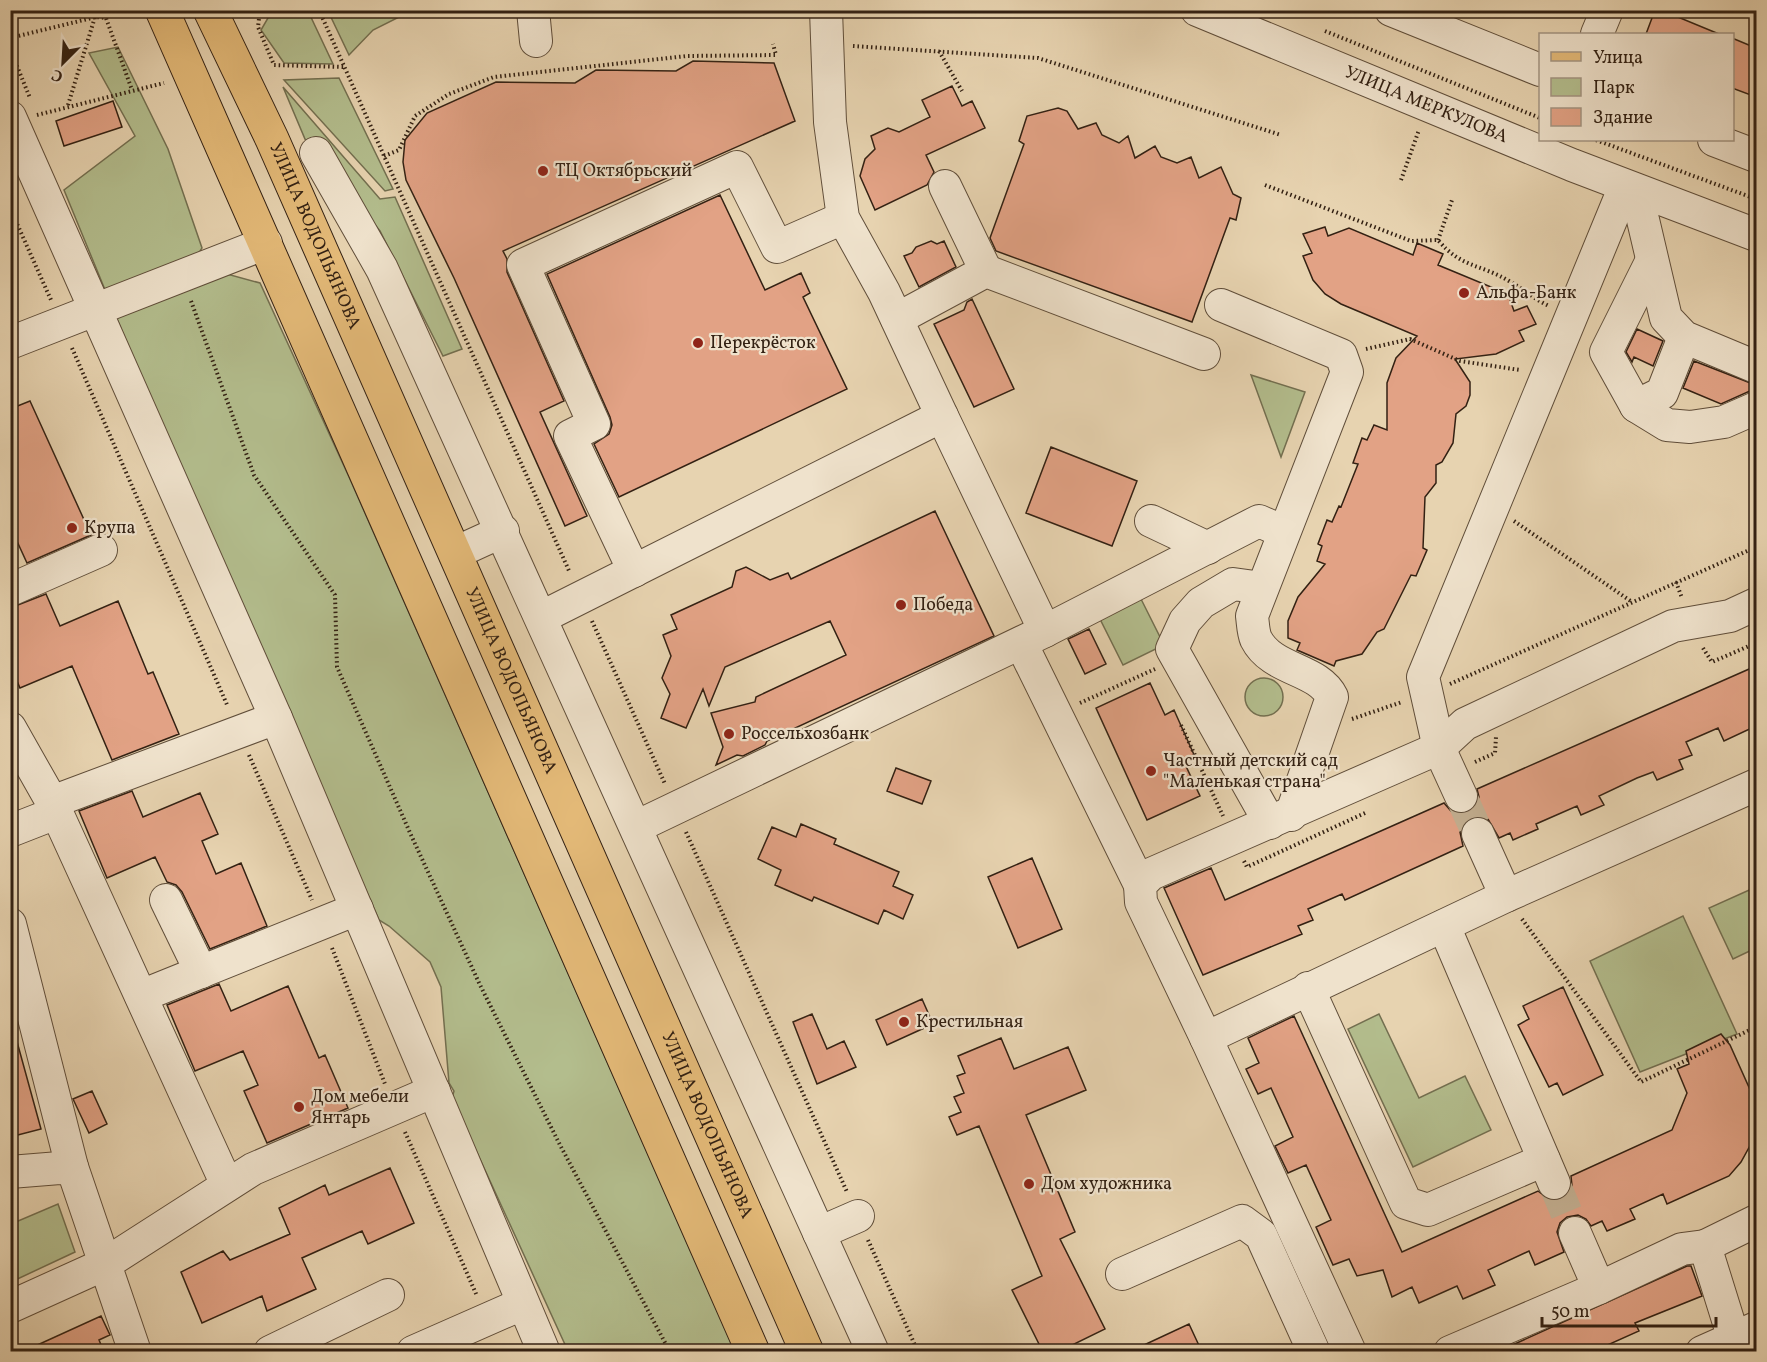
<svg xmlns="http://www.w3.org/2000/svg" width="1767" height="1362" font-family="Vollkorn,serif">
<rect width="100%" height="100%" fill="#e7d3b0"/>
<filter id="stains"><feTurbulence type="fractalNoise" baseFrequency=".00333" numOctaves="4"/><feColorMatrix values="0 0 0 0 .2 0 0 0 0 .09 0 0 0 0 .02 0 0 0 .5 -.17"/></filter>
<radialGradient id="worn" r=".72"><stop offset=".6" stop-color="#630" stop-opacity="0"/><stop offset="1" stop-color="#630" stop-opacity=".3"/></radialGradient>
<path fill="#b3bd8d" stroke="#736f50" stroke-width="1.5" d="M272,11H308L333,64L284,63L261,30Z
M328,11H411L373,30L349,55Z
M118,47L168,149L202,248L174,292L227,274L260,283L349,477L735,1351H568L452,1098L454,1091L449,1083L441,987L430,962L389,926L379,920L124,336L64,190L135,136L89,53Z
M339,78L393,189L385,191L284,80Z
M283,87L380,199L395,197L462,349L443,356L380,231L305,139Z
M1251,375L1305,392L1281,457Z
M1140,597L1164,645L1123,665L1099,617Z
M1245 697a19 19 0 1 1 38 0a19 19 0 1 1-38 0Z
M1756,887V948L1733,959L1709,908Z
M1683,916L1737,1034L1640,1072L1590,961Z
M1379,1014L1419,1098L1465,1076L1491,1130L1413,1167L1348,1029Z
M58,1204L75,1252L11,1282V1224Z"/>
<path fill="#e2a285" stroke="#332113" stroke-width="1.5" d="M1655,10H1661L1719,34H1646Z
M1732,38L1756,48V97L1732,88Z
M693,61L774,63L795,121L503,251L507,259V272L564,401L540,412L587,516L565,526L454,278L406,180L403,162L405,140L427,113L496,82L575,83L596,70L676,71Z
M952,86L962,106L972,101L985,128L926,155L934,172L927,185L875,210L860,176L865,159L875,149L871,136L888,128L899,132L930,117L922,100Z
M113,101L122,127L64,146L56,121Z
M1058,108L1067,111L1078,129L1096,123L1102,135L1119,143L1128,136L1135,158L1155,146L1161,157L1177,163L1191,157L1199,178L1221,167L1233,194L1241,198L1236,220L1230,218L1192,322L996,251L990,238L1024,144L1019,141L1027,116Z
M720,195L765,290L801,273L810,293L803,297L847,389L619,497L594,444L609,434L612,425L610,417L547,274Z
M1325,227L1328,236L1349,228L1413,255L1417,243L1443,254L1438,265L1508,294L1514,311L1527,306L1536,324L1519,331L1524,341L1496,354L1455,359L1470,382V395L1466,406L1456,414L1453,443L1442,462L1436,465V483L1425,497L1423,548L1427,550L1416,576L1411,575L1384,629L1377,632L1362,654L1336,661L1334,666L1297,650L1300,643L1288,638V621L1298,597L1325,564L1317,561L1322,546L1318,544L1327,520L1332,522L1339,506L1341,507L1358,464L1353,463L1362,438L1367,440L1374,425L1387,430V383L1396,358L1417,336L1341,304L1325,294L1313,280L1303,256L1312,253L1303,234Z
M931,241L937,244L944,241L956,267L919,287L904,256L912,253L916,247Z
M972,299L1014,389L974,407L934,324L964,310L967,302Z
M1637,329L1663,341L1653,366L1634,357L1632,362L1626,352Z
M1694,361L1753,384L1750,391L1721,404L1683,388Z
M30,401L91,535L27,563L10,526V409Z
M1051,447L1137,481L1112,546L1026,513Z
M935,511L994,636L767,741L765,745L743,756L737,755L716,765L723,747L711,713L755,702L756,697L846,655L830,621L725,667L709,706L703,689L686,728L661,718L670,694L662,678L671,656L663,635L677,629L671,615L732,587L736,571L746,567L770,580L788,573L791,579Z
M46,594L60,626L118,601L148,674L153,672L179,734L112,760L72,666L20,688L10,665V608Z
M1089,629L1106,664L1085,674L1068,639Z
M1756,666V726L1724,741L1718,728L1686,742L1692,755L1679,760L1683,769L1657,780L1653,772L1637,778L1599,796L1604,805L1581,815L1577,806L1536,824L1538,829L1513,840L1510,833L1499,838L1488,819L1479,816L1471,817L1464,823L1460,832L1463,846L1345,900L1342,894L1308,909L1313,920L1298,926L1302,934L1203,975L1164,888L1211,868L1225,900L1444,803L1451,811L1459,814L1468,813L1476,806L1479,797L1477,789Z
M1150,683L1165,715L1174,710L1195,757L1184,762L1200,796L1147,820L1096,708Z
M896,768L931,781L922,804L887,791Z
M132,791L143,817L200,793L218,834L202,841L216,874L241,863L267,926L210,949L182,892L176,885L167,882L155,857L107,878L79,811Z
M801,824L836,839L834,844L899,872L893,886L913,895L903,919L884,910L878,924L814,897L812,901L775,885L781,870L758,859L772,827L796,837Z
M1032,858L1062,929L1018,948L988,877Z
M219,984L231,1011L288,986L319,1058L325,1055L348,1108L267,1143L244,1091L258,1085L243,1051L195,1071L167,1005Z
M1563,987L1603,1075L1563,1095L1557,1083L1549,1087L1518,1025L1529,1019L1523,1006Z
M922,999L933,1024L887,1045L876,1020Z
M812,1014L827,1049L844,1041L856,1067L817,1084L793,1022Z
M1294,1016L1402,1252L1538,1191L1551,1201L1562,1199L1569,1193L1572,1186L1571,1176L1672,1130L1687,1093L1677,1069L1689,1064L1686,1051L1721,1034L1730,1045L1756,1103V1123L1752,1142L1741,1162L1729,1176L1667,1204L1663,1194L1630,1209L1635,1219L1607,1231L1602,1221L1591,1226L1586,1219L1578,1215L1567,1217L1560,1223L1557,1232L1564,1252L1535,1265L1529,1251L1488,1270L1495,1285L1463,1299L1457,1286L1419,1303L1412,1287L1392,1297L1383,1270L1357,1276L1349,1259L1333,1265L1316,1227L1331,1220L1306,1165L1288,1173L1275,1146L1293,1137L1271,1088L1258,1094L1246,1069L1259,1063L1248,1038Z
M16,1038L41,1129L10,1137V1039Z
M1001,1038L1014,1069L1068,1047L1086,1090L1026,1115L1075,1232L1060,1239L1105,1329L1058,1352H1043L1012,1290L1042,1276L979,1126L957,1135L949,1117L961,1112L954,1097L964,1093L957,1076L965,1073L958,1056Z
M92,1091L107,1124L89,1133L73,1099Z
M390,1168L414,1223L368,1244L362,1231L302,1258L316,1289L267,1311L262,1296L202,1323L181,1272L223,1251L230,1260L290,1234L279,1208L325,1185L329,1195Z
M1687,1266H1691L1702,1296L1635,1323L1639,1331L1592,1352H1497Z
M101,1316L110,1335L99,1340L104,1352H22Z
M1189,1324L1202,1352H1129Z"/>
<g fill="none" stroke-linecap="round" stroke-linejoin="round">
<path stroke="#c3af91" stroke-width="32" stroke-dasharray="32 16" stroke-linecap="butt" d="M1461,796L1478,834
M1554,1183L1575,1233"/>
<defs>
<g id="minor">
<path d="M533,10L536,41"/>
<path id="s1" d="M1197,10L1572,165L1756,235"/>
<path d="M1391,10L1540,70"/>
<path d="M1597,34L1607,10"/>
<path d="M10,117L276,718L544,1352"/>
<path d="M1714,140L1756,156"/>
<path d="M316,153L382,269L873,1352"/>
<path d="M945,186L986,271"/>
<path d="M1636,190L1666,318L1684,337L1756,367"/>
<path d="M1651,262L1606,352L1636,406L1667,425L1690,427L1724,422L1756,408"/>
<path d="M1221,305L1341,355L1347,372L1252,616C1253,623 1253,632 1256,639C1272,671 1318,668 1332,697L1291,815"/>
<path d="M897,319L986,271L1204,354"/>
<path d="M10,343L266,243"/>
<path d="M1636,406L1662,393L1684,337"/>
<path d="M942,416L1045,631"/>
<path d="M1151,521L1208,548"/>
<path d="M455,553L503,531"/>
<path d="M634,571L570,436L594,424L523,265L737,167L777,247L843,218"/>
<path d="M1262,588L1233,584L1201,603L1185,621L1172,649L1270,823"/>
<path d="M10,590L101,550"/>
<path d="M542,617L942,416L884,292L843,218L830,122L826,10"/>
<path d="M1021,643L1140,885"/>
<path d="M10,728L52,802L227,1185"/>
<path d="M1461,796L1439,748L1423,677L1625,186"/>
<path d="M52,802L276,718"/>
<path d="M636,827L1045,631L1259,521L1284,532"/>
<path d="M10,831L56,813"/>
<path d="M1478,834L1506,896"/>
<path d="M166,900L201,972"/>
<path d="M10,924L72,1167"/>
<path d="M1444,926L1554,1183"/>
<path d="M1308,988L1406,1203L1428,1210L1544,1160"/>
<path d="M141,996L357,909"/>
<path d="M1206,1038L1141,902L1140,885L1151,874L1439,748L1465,724L1673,626L1730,616L1756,604"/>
<path d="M10,1172L72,1167L105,1264L10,1307"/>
<path d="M819,1233L858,1216"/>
<path d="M1575,1233L1599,1288"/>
<path d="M1122,1274L1242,1221L1261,1235L1314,1352"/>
<path d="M135,1352L105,1264L253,1169L434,1091"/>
<path d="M270,1352L388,1295"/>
<path d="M413,1352L522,1304"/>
<path d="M1350,1352L1206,1038L1506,896L1756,785"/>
<path d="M1450,1352L1599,1288L1682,1249L1705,1246"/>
<path d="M1702,1352L1756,1328"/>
<path d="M1738,1352L1705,1246L1756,1221"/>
</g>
<g id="major">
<path d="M162,10L753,1352"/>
<path id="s2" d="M210,10L272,139L807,1352"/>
</g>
</defs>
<use href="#minor" stroke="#604e3a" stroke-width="34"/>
<use href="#major" stroke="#332113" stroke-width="35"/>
<path stroke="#332113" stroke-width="4" stroke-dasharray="1.5 3" stroke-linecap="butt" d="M260,10L258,27L274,65L344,67
M319,10L570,573
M1325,31L1540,118
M10,38L96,17L106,18L132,90
M853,46L1038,58L1281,135
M10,49L30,98
M939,51L962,91
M68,105L95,17
M37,115L164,83
M1596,140L1756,199
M384,156L399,150L415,116L449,94L494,77L687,56L776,55L773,44
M1401,180L1419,130
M1265,185L1411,241L1438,240C1461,268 1481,264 1509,281C1523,289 1534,299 1549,306
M10,208L51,300
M1438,240L1452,200
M191,301L254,475L335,595L337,667L411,835L480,985L560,1145L670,1352
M72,348L228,707
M1366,349L1410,339L1460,361L1520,370
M1514,521L1632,602
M1676,582L1682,598
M592,621L665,784
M1703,648L1712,662L1756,643
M1450,684L1756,547
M1080,703L1155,669
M1352,719L1402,702
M1181,725L1223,816
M249,755L312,900
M1475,762L1495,753L1496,737
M686,832L847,1192
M1244,861L1247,867L1365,813
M1522,919L1641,1082L1756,1027
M332,948L385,1084
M405,1132L477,1296
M868,1240L918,1352"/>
<use href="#minor" stroke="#efe2cc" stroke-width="32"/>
<use href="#major" stroke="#e4ba78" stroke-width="33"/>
</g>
<g fill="#8f2418" stroke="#efe2cc" stroke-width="2">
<circle cx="543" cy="171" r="6"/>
<circle cx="1464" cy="293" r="6"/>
<circle cx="698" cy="343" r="6"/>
<circle cx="72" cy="528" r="6"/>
<circle cx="901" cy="605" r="6"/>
<circle cx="729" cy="734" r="6"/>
<circle cx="1151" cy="771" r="6"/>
<circle cx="904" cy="1022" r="6"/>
<circle cx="299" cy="1107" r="6"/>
<circle cx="1029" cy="1184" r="6"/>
</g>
<g text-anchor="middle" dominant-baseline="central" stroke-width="4.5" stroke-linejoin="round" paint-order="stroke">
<g font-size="18" fill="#332113" stroke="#efe2cc">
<text stroke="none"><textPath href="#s1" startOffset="248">УЛИЦА МЕРКУЛОВА</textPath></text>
<text stroke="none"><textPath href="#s2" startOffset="249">УЛИЦА ВОДОПЬЯНОВА</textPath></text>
<text stroke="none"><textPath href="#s2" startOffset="735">УЛИЦА ВОДОПЬЯНОВА</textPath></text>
<text stroke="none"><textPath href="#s2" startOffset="1221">УЛИЦА ВОДОПЬЯНОВА</textPath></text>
</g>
<g font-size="18" fill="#332113" stroke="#efe2cc" text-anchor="start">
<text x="555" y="171">ТЦ Октябрьский</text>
<text x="1476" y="293">Альфа-Банк</text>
<text x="710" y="343">Перекрёсток</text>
<text x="84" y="528">Крупа</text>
<text x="913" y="605">Победа</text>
<text x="741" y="734">Россельхозбанк</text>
<text x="1163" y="761">Частный детский сад<tspan x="1163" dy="21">"Маленькая страна"</tspan></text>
<text x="916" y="1022">Крестильная</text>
<text x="311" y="1097">Дом мебели<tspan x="311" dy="21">Янтарь</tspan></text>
<text x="1041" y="1184">Дом художника</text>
</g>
</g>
<rect width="1767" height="1362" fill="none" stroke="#e7d3b0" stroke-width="36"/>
<rect x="12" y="12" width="1743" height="1338" fill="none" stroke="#332113" stroke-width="3"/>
<rect x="18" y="18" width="1731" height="1326" fill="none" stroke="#332113" stroke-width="1.5"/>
<rect x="1539" y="33" width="195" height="108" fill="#efe2cc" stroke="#a49582" stroke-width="1.5"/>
<rect x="1551" y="52" width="30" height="9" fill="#e4ba78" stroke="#a49582" stroke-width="1.5"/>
<text x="1593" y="63" font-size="18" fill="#332113">Улица</text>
<rect x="1551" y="78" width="30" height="18" fill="#b3bd8d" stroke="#a49582" stroke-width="1.5"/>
<text x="1593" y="93" font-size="18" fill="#332113">Парк</text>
<rect x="1551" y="108" width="30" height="18" fill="#e2a285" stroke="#a49582" stroke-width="1.5"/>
<text x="1593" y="123" font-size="18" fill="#332113">Здание</text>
<g transform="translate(63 63) rotate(204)" stroke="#efe2cc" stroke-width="4.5" paint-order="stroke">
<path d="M0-4.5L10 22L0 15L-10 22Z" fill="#332113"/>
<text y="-9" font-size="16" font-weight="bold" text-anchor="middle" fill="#332113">С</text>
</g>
<path d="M1542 1317v9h174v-9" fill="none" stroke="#332113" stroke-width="3"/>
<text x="1551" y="1317" font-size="18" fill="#332113" stroke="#efe2cc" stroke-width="4.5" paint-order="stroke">50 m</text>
<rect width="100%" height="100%" filter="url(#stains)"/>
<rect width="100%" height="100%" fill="url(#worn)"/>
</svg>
